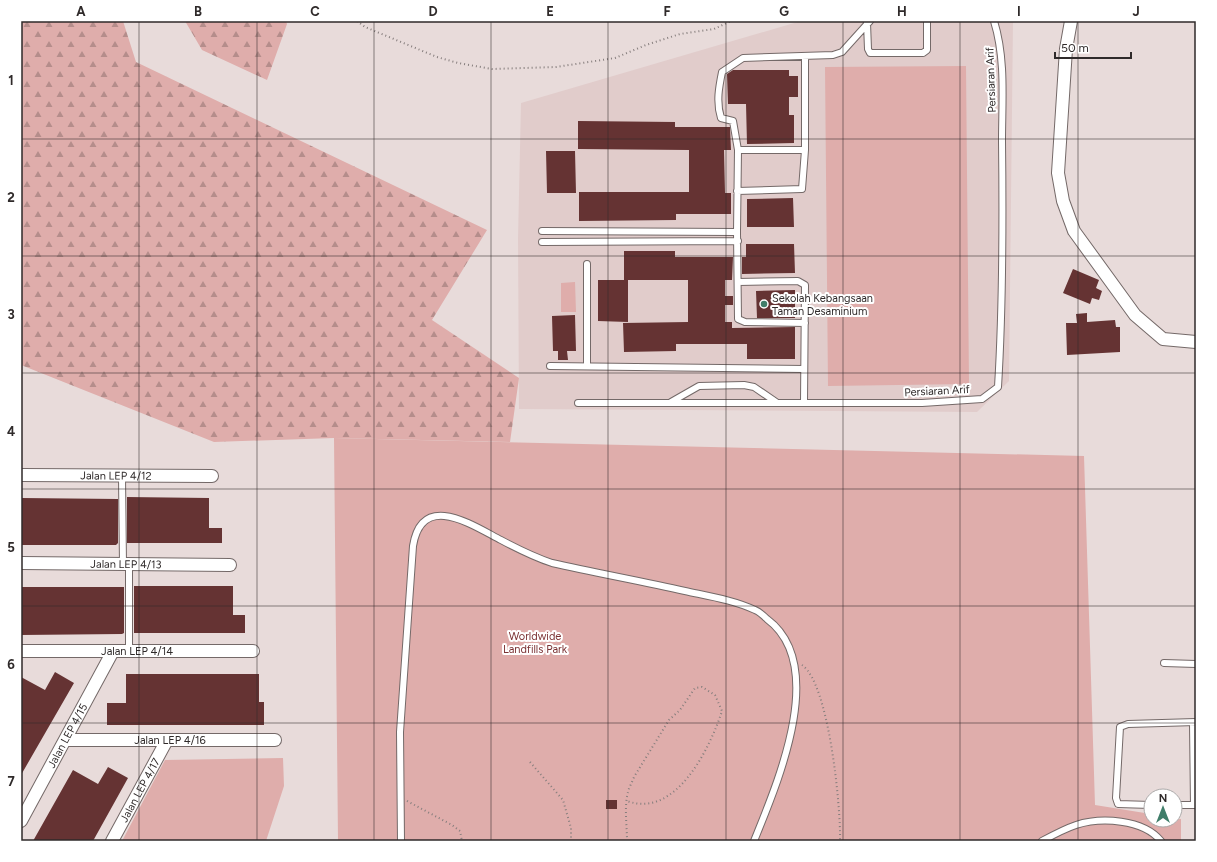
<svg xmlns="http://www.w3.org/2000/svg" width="1217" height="862" font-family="Figtree,sans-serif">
<defs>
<pattern id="forest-firs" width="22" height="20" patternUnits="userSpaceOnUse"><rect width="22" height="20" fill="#dfadab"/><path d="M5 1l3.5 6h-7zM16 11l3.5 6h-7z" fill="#b58d8b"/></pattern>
</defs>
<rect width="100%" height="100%" fill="#e8dbda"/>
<path fill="#e1cccb" d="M801,21H1013L1009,381L977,412L519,409L518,239L521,103Z"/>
<path fill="url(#forest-firs)" d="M21,21H123L136,62L487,230L432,320L519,378L510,442L334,438L214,442L21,365Z
M185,21H286L287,24L267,80L202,50Z"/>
<path fill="#dfadab" d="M966,66L969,384L828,386L825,67Z
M575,282L576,312H561V283Z
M334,438L1084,456L1095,805L1151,814V820L1181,819V841H338Z
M283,758L284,786L266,841H122L165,760Z"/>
<path fill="#653333" d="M733,70H789V76H798V97H789V115H794V143L747,144L746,104H728L727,74Z
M578,121L675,122V127H730L731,150H724L725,193H731V214H676V220L579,221V192H689V150L578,149Z
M546,151H575L576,193H547Z
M793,198L794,227H747V199Z
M746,244H794L795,273L742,274V257H746Z
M624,251H675V257H733L732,280H725V296H733V305H725V322H732V328L795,327V359H747V344H676V351L624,352L623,323L688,322V280H628V322L598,321V280H624Z
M1073,269L1099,280L1096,288L1102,291L1099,300L1092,298L1090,304L1063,293Z
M795,290V318H757L756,291Z
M1087,313V322L1115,320L1116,327H1120V352L1067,355L1066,323H1077L1076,314Z
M575,315L576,351H567L568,360H558V351H553L552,316Z
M127,497L209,498V528H222V543H127Z
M21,498L118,499V543L116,545H21Z
M134,586H233V615H245V633H134Z
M21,587H124V633L122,634L21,635Z
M55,672L74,683L21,775V677L45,690Z
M126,674H259V702H264V725H107V703H126Z
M108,767L128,778L93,841H33L73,770L98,784Z
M606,800H617V809H606Z"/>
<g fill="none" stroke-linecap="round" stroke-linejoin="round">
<defs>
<path id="lane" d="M867,23L868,49L870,53H923L927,50V21
M738,150H805
M737,191L802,189L805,150V57
M542,231L737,232L738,150L733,121L721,118C716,102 719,87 722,72L743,58L833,55L842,52L870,21
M737,232L738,319L745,322L805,323
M542,242L738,241
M587,264V366
M738,282L798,281L805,285L804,402
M550,366L804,369
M671,402L699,386L744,385L754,387L776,402
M578,403H922L982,399L998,387C1003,305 1003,223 1002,141C1002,101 1006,60 994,21
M122,476L123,564
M129,651V564
M1164,663L1196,664
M1193,723L1194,805
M1151,805L1118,804L1116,798L1120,727L1128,724L1196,722
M1175,805H1196
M401,841L400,732L413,546C422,491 472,525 501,540C518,549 534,557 552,563C596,573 641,581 685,591C708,596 734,600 755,610C760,612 764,616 767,619C829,665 777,784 754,841
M1042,841C1053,835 1064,829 1076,825C1101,817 1143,819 1161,841"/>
<g id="street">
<path d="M1071,21L1066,49L1058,173L1063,201L1074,231L1135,315L1163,339L1196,342"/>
<path id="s1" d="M21,475L212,476"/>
<path id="s2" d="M21,563L230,565"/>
<path id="s3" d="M21,651H253"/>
<path id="s4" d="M66,740H275"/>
<path id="s5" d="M21,821L113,651"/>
<path id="s6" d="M112,841L167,740"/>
</g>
</defs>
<use href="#lane" stroke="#746968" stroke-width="8"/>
<use href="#street" stroke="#746968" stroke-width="14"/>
<path stroke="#867e7d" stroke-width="2" stroke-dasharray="1 3" stroke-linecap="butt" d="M357,21L365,27L437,57L458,63L492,69L556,67L615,58L646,45L680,34L714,29L731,21
M802,665C829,683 841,808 840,841
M530,762L563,800L571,828V841
M407,801L452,825L460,831L462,841
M627,841C627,825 624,807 628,792C629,787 632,783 634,777L669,720L680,710L695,688L702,687L715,695L722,711C710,748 676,819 627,801"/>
<use href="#lane" stroke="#fff" stroke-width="6"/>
<use href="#street" stroke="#fff" stroke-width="12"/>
</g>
<path fill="none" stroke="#2f2a2a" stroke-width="1" stroke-opacity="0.55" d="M139,21V841M257,21V841M374,21V841M491,21V841M608,21V841M726,21V841M843,21V841M960,21V841M1078,21V841M21,139H1196M21,256H1196M21,373H1196M21,489H1196M21,606H1196M21,723H1196"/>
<circle fill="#407e6a" stroke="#fff" stroke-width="1.5" cx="764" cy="304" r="4"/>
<g text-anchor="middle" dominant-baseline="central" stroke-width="4" stroke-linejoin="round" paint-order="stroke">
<g font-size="11" fill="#2f2a2a" stroke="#fff">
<text transform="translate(991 80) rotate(-92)">Persiaran Arif</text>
<text transform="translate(937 391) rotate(-3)">Persiaran Arif</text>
<text stroke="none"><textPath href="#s1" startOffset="95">Jalan LEP 4/12</textPath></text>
<text stroke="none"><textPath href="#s2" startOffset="105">Jalan LEP 4/13</textPath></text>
<text stroke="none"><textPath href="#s3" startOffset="116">Jalan LEP 4/14</textPath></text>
<text stroke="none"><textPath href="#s5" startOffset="97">Jalan LEP 4/15</textPath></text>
<text stroke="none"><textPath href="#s4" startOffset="104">Jalan LEP 4/16</textPath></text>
<text stroke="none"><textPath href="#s6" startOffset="58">Jalan LEP 4/17</textPath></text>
</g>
<g font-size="11" fill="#2f2a2a" stroke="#fff" text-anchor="start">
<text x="772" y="298">Sekolah Kebangsaan<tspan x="772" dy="13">Taman Desaminium</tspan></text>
</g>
<g font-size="11" fill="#7b3234" stroke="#fff">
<text x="535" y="636">Worldwide<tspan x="535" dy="13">Landfills Park</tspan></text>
</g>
</g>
<rect width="1217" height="862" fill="none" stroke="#ffffff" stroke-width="44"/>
<g transform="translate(1163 808)"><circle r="19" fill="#ffffff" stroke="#acaaaa"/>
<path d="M0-3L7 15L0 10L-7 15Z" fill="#407e6a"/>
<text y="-6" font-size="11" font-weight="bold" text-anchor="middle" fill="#2f2a2a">N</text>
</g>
<path d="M1055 52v6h76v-6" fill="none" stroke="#2f2a2a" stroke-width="2"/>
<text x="1061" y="52" font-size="12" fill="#2f2a2a" stroke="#ffffff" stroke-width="3" paint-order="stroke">50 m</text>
<rect x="22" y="22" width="1173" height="818" fill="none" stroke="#2f2a2a" stroke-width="1.5"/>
<g font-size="13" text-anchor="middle" font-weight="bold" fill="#2f2a2a">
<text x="81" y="16">A</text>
<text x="198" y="16">B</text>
<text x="315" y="16">C</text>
<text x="433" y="16">D</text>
<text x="550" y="16">E</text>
<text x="667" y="16">F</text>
<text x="784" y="16">G</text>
<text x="902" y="16">H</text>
<text x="1019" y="16">I</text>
<text x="1136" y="16">J</text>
<text x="11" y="85">1</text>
<text x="11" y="202">2</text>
<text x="11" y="319">3</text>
<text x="11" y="436">4</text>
<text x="11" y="552">5</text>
<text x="11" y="669">6</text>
<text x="11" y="786">7</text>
</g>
</svg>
